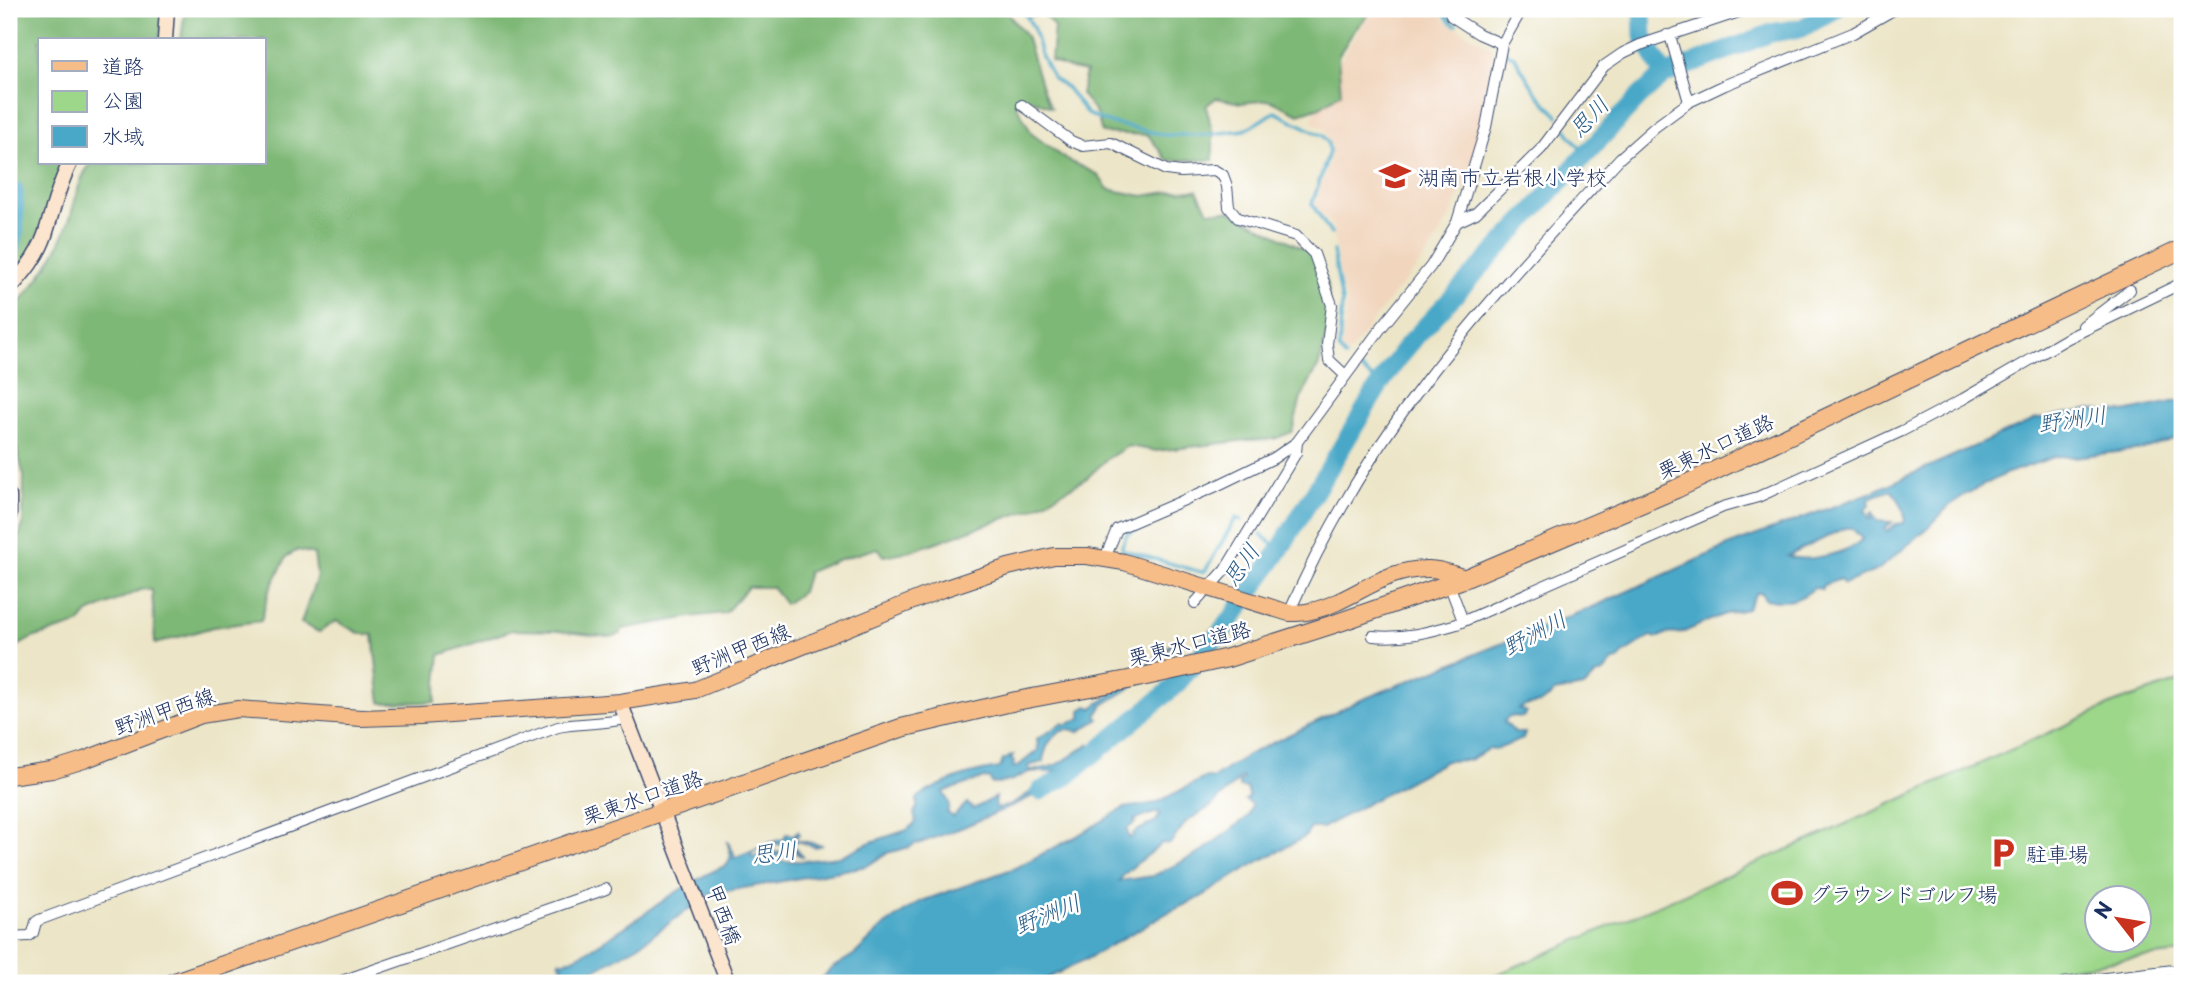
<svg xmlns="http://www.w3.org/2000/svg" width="2191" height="992" font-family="'Playpen Sans','Klee One',sans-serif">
<rect width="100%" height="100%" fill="#fff"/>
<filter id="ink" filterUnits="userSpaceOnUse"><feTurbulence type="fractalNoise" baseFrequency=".0143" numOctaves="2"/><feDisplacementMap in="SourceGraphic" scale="14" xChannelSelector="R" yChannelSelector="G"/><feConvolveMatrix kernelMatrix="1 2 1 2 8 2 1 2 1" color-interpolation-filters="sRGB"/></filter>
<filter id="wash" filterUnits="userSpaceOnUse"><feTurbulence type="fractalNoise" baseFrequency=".00686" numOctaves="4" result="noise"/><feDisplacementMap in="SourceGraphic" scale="28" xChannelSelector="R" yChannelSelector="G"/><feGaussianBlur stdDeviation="1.57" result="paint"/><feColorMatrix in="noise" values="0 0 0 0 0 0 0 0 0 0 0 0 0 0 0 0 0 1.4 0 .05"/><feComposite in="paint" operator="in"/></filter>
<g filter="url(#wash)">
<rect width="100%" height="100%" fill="#ece5c7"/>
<path fill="#f1d5bd" d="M1373,9H1437L1446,22L1493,48L1486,102L1471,166L1451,215L1427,255L1386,303L1348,355L1342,349L1347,301L1342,286L1332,225L1315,205L1331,156V144L1325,130L1311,121L1342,58Z"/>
<path fill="#9dd78a" stroke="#5c8374" stroke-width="2" fill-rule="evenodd" d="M2182,680V953L2125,959L1982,983H1477L1810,840L2115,703ZM2096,898H2138V940H2096Z"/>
<path fill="#7eb876" stroke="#4c746a" stroke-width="2" d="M9,9H163L160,40H40V163H63L47,216L29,256L9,279Z
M185,9H1004L1026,36L1043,91L1051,107L1031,99L1016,104L1032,134L1067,160L1097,174L1108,189L1143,196L1175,191L1197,190L1208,211H1230L1316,255L1328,285L1329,325L1319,365L1301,398L1292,432L1274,439L1248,440L1157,451L1128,446L1107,459L1087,478L1034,508L914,550L884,556L878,548L837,560L808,572L802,592L785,604L772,587H748L725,613L697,616L622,629L620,634L610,637L557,631L512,630L440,655L435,702L381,703L373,635L359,633L336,621L319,632L301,623L317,576L314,554L298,550L287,556L269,591L261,621L213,627L155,644L152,589H143L88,613L79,624L32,638L9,651V561L23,525L24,476L9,420V313C35,287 58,254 70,218C76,199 78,179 91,163H264V40H181Z
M1024,9H1373L1354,31L1338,56L1341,93L1320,107L1299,114L1270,100L1241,103L1216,98L1206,106L1213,135V160H1167L1148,135L1102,133L1097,115L1081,94L1086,72L1071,69L1051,61L1054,27L1042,12L1027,18Z"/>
<path fill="#49a8c8" stroke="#326c93" stroke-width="2" fill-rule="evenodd" d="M2182,400V436L2144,449L2073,457L2057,456L2005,474L1966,494L1949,506L1928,528L1878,570L1844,584L1840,579L1822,586V589L1814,588C1799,602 1784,603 1765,599L1762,593H1756L1747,609C1718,614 1709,621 1684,632C1673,637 1672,629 1657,638L1651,636L1623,654L1619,660L1613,661L1604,672L1596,675L1584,687L1554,692C1539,710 1533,700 1519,709L1526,712L1523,717C1515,716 1509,715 1504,722L1516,733H1525L1523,739L1495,750L1489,749L1469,760L1446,761L1322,828H1311L1305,837L1254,864L1201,897L1169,912L1083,961L1037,983H817L832,968L855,954L885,925L919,902L1015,868L1075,837L1124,808L1156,803L1206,777L1212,779L1249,754L1361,700L1595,606L1730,545L1867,494L2036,419L2087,410L2124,412ZM1891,490C1899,499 1907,510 1904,523L1896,524L1887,531L1885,528L1892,522L1877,521L1873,512H1871L1872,519H1870L1865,509L1870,505L1869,498ZM1845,528H1852L1862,539C1850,553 1806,563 1788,556ZM1242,777L1243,780L1239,783V787L1247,788L1249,797L1245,800L1252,804L1249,816L1200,853L1153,876L1119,881C1130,865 1149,857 1162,843L1170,844L1187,821L1210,807ZM1158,812L1160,814L1156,821L1133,833L1134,836L1129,838L1127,829L1135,823L1134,820Z
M1178,638L1133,686L1103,705L1096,716L1099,719L1078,732C1058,723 1045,744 1043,762L1028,766L1029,770C1056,770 1068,758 1090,743L1084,751L1091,752L1080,756L1076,766L1051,772H1029L1010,781L992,784L990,779L984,778L943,792C948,800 951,804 947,812L953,817L967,803L973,809L996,797L995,809L1012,804L1045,783H1054L1063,777L1054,785L1019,803L961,828L918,844L916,843L910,847L887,853L867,866L710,894L639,945L577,980L572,983H538L546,979L550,971L563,967L559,962L560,960L563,962C579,957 592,948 606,939C647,914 683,883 727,865L731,856L727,841L734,853V858L765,845L751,853L752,857L766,852L768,843L784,839L786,834L793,835L798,831L800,834L796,836V840L823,845L815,847L797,841L788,845L773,844L771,847L773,850L769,851L770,853L791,851L795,848L804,857L797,854L796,849L793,854L788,852L781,856L776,855V859L766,855L765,859L768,861H801L839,857L871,842L907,830L916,822L914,813L917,807V799L921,795C945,781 974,771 1000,768L1003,760L1013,755L1011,760L1014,761L1013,767H1017L1038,750L1037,739L1063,723L1065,725L1081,718V710L1087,706L1092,708L1127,683Z"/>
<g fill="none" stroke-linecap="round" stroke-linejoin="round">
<path stroke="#49a8c8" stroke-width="3.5" d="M1022,9L1033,27L1041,55L1053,78L1067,88L1087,114L1107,122L1165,135H1205L1245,130L1275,112L1323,136L1328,143L1329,152L1312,204L1331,234
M1441,9L1450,21L1456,25
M1506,52L1515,58L1537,94L1558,116
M1565,128L1584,154
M1333,251L1342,302L1339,349L1345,357
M1357,366L1380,384
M1167,516L1127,534L1122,546L1123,550L1201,572L1205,571L1236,518L1241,520
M1261,535L1274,545L1279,551"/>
<path stroke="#49a8c8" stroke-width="19" d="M1642,9L1643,36L1664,75
M9,251C18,235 14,209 14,191
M1040,791L1067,776L1175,686L1227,625L1279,551L1380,384L1407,346L1641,95L1664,75L1771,33L1802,28L1836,9"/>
</g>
</g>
<g filter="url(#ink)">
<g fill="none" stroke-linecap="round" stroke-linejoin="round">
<defs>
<path id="street" d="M1449,9L1451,16L1479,34L1502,44
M1667,35L1671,39L1689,102
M1022,105L1071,141L1083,146L1111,143L1166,170L1181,172L1214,170L1223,175L1227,186L1229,207L1238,218L1296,236L1314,254L1332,305L1327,344L1329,360L1345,375
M1457,222L1476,213L1541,149L1604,66L1623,53L1640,45L1748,9
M2083,326L2130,290
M1105,558L1117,529L1212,488L1274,458L1297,442L1381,328L1431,266L1457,222L1486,127L1502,44L1522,9
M1449,584L1463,621
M1195,603L1225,570L1296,453L1297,442
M1289,613C1325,530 1372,451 1427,379C1486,302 1554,230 1620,158L1655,127L1689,102L1725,85L1853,33L1895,9
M1373,636C1403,639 1429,632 1457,624L1723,507L1758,497L1902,431L1963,399L2068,338L2182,283
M9,937L29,936L33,933L36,922L39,920L558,727C581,722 604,725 627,718
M336,983L606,889
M2063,983L2182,969"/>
<path id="secondary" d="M165,40L167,9
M9,289C24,273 38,256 45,235C53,210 58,186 70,163
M9,496V516
M620,702L728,983"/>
<path id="primary" d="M9,776L52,770L84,760L201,715L238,709L361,718L421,716L620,702L695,690L940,590L1008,567L1054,556H1087L1124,562L1289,613C1296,613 1304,613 1311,611C1353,602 1382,568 1429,569C1441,569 1455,575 1466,578"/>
<path id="highway" d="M172,983L901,728L1016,701L1128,680L1228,658L1337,623L1466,578L1676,489L2182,249"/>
</defs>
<use href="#street" stroke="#3a4a6e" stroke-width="12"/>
<use href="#secondary" stroke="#3a4a6e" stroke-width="17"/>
<use href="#primary" stroke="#3a4a6e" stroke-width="18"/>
<use href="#highway" stroke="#3a4a6e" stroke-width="20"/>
<use href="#street" stroke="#fff" stroke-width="10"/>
<use href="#secondary" stroke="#fce5cf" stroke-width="14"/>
<use href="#primary" stroke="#f7bd88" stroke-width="16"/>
<use href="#highway" stroke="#f7bd88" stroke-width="18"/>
</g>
</g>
<defs>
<symbol id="school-bare" viewBox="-9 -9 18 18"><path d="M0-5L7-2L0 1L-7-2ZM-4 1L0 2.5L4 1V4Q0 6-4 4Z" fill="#c8321e" stroke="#fff" stroke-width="2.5" paint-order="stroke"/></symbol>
<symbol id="parking-bare" viewBox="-9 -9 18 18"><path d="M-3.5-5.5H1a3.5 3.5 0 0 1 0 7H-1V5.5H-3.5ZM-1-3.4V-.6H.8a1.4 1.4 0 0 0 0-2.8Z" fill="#c8321e" stroke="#fff" stroke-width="2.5" paint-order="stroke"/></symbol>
<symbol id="stadium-bare" viewBox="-9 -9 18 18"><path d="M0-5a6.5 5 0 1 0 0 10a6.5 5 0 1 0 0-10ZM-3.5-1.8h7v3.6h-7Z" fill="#c8321e" stroke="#fff" stroke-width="2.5" paint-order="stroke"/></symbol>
</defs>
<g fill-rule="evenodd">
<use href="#school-bare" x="1373" y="154" width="44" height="44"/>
<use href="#parking-bare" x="1981" y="831" width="44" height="44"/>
<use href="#stadium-bare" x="1765" y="871" width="44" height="44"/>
</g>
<g text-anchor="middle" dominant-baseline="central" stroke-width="5" stroke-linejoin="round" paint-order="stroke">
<g font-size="21" fill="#1b2f5e" stroke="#fff" text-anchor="start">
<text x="1418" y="176">湖南市立岩根小学校</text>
<text x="2026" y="853">駐車場</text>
<text x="1810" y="893">グラウンドゴルフ場</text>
</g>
<g font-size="21" fill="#1b2f5e" stroke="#fff">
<text transform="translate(1715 445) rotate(-25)">栗東水口道路</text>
<text transform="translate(1189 642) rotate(-14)">栗東水口道路</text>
<text transform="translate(740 648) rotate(-22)">野洲甲西線</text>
<text transform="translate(164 710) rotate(-19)">野洲甲西線</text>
<text transform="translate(642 796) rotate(-19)">栗東水口道路</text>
<text transform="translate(725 914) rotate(70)">甲西橋</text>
</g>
<g font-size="23" font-style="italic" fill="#2d5f88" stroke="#fff">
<text transform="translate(1588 116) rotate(-47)">思川</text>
<text transform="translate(2072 418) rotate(-8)">野洲川</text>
<text transform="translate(1240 564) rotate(-55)">思川</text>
<text transform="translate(1534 632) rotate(-28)">野洲川</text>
<text transform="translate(774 851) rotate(-7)">思川</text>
<text transform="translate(1047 913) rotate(-22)">野洲川</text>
</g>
</g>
<rect width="2191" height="992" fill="none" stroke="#fff" stroke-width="35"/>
<rect x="38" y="38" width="228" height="126" fill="#ffffff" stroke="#a4acbf" stroke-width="2"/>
<rect x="52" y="61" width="35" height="10" fill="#f7bd88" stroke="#a4acbf" stroke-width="2"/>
<text x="102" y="74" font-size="21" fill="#1b2f5e">道路</text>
<rect x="52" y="91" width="35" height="21" fill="#9dd78a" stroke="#a4acbf" stroke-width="2"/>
<text x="102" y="108" font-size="21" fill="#1b2f5e">公園</text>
<rect x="52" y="126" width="35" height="21" fill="#49a8c8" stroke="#a4acbf" stroke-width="2"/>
<text x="102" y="144" font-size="21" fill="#1b2f5e">水域</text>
<g transform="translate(2118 919) rotate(301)"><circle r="33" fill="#ffffff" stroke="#a4acbf" stroke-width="2"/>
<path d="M0-5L12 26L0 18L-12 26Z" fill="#c8321e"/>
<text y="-10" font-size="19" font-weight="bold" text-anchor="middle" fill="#1b2f5e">N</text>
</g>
</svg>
